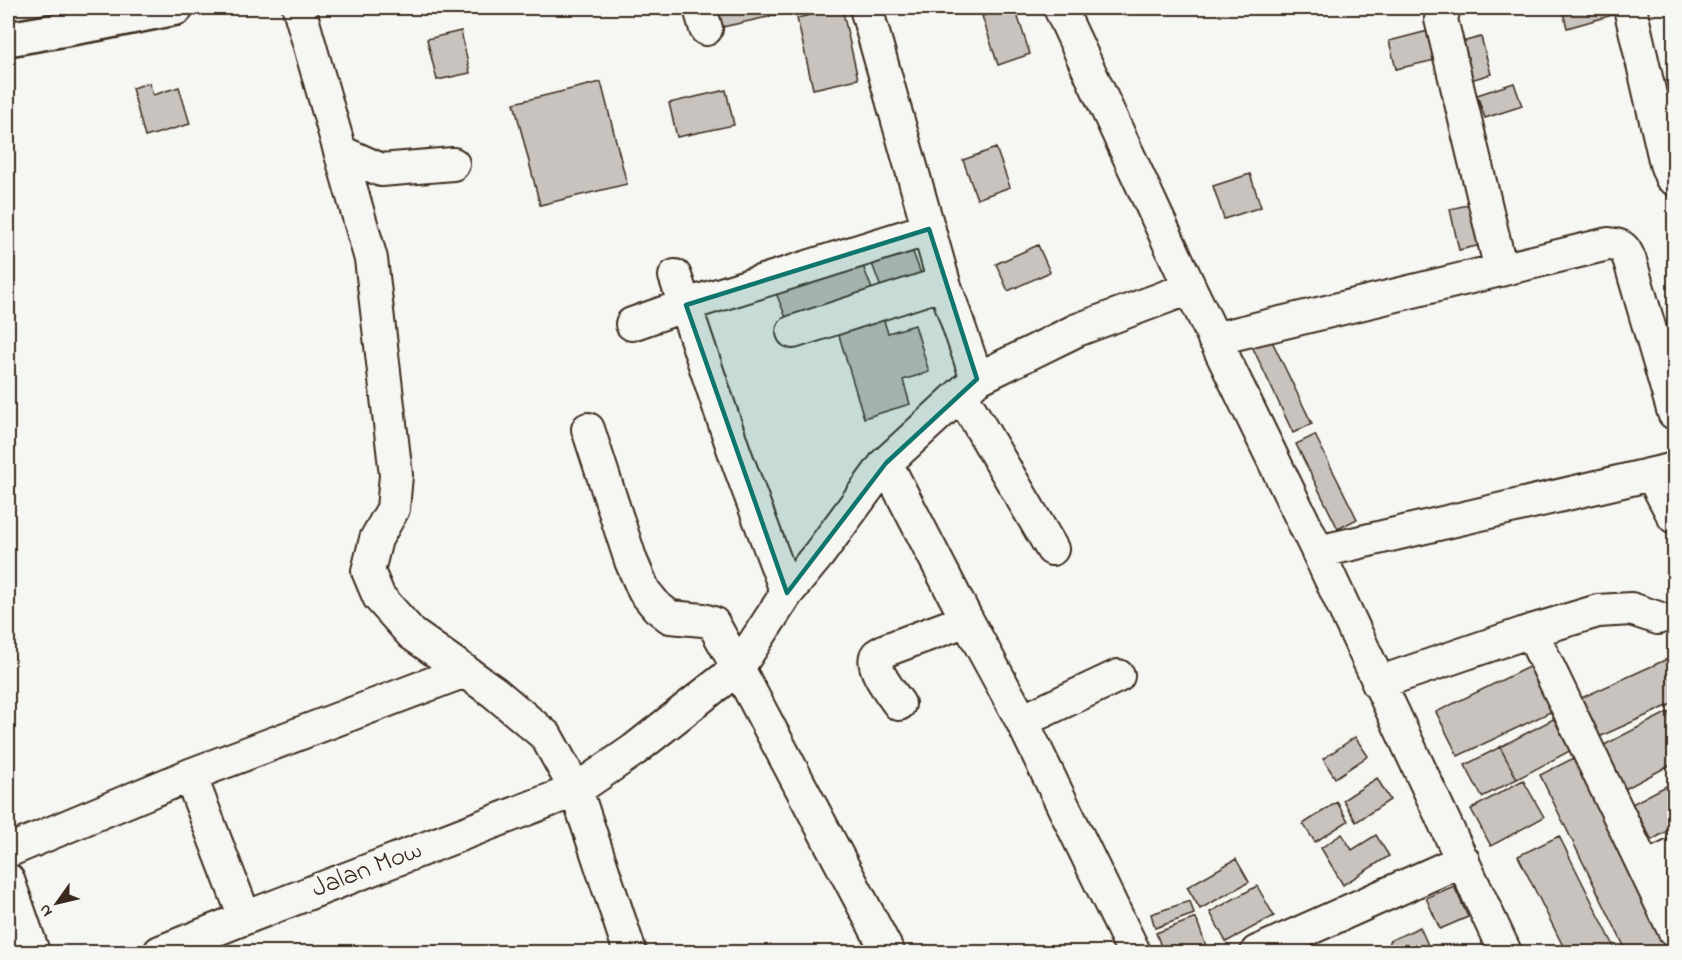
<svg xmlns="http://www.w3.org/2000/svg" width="1682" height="960" font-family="'Indie Flower',sans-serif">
<rect width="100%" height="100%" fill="#f6f6f2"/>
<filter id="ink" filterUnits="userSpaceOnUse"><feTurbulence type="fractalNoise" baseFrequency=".0167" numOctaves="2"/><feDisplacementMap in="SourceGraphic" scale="12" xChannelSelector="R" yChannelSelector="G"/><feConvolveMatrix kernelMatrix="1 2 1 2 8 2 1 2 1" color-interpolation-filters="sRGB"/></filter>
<g filter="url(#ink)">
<path fill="#c8c3be" stroke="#3b2a1e" stroke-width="1.5" d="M713,8H809L718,28Z
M842,8L858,79L813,89L797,18Z
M1008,8H1015L1030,54L998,65L982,16Z
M1562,8H1614L1616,14L1567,28Z
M461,31L470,73L437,80L427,39Z
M1428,31L1435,60L1396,69L1389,41Z
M1481,37L1491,74L1464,82L1454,44Z
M601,82L627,184L540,205L514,103Z
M149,83L153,95L179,87L190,124L145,137L132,88Z
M1514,83L1522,106L1485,118L1477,95Z
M726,90L734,125L677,137L669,103Z
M996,148L1010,187L977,199L963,160Z
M1250,174L1261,207L1224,219L1213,186Z
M1481,202L1490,243L1459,250L1450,209Z
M1038,245L1050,272L1008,291L996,264Z
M911,247L923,279L883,293L871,261Z
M861,261L872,289L787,320L776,293Z
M882,315L888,333L915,325L929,372L903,380L910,404L864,418L837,329Z
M1270,337L1312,424L1293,433L1252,346Z
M1315,435L1357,519L1338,529L1296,444Z
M1674,567V586L1666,572Z
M1674,656V703L1599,737L1581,698Z
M1539,662L1561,707L1458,756L1436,712Z
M1668,712L1674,725V763L1623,790L1600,747Z
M1563,714L1579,746L1517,779L1500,747Z
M1355,737L1368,756L1335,778L1323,759Z
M1500,747L1517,779L1482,797L1465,765Z
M1582,754L1673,940L1648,952H1627L1540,775Z
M1377,778L1390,800L1356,822L1343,800Z
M1523,780L1544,817L1491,846L1471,809Z
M1668,785L1674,796V827L1652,840L1632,804Z
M1337,802L1348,821L1315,842L1303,824Z
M1342,834L1352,850L1376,835L1389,856L1343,885L1321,848Z
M1559,836L1617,952H1566L1518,856Z
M1236,859L1249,882L1200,909L1187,887Z
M1257,886L1274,916L1226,942L1210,912Z
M1454,886L1468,917L1440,929L1426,898Z
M1190,901L1194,914L1155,928L1151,914Z
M1196,918L1208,952H1163L1156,933Z
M1420,927L1431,952H1394L1389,941Z"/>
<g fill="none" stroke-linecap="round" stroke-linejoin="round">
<defs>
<path id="minor" d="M299,8L371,259L396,475L393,509L376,539L368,571L379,597L412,634L494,692L546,736L576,790L630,952
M700,8L706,29
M866,8L944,283L977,379
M1060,8L1190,288L1318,552L1505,952
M1444,8L1441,19L1501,270
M1630,8L1666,164L1671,177L1674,179
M341,152L381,170L453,164
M675,276L735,454L787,593
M632,324L686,305L929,229
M793,332L944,283
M1214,339L1608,244C1623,245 1625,248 1630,261L1674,413
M961,394L1052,549
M886,463L967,620L1022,721L1134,952
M1652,475L1674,517
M1318,552L1674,469
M1531,631L1674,930
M1378,683L1531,631L1598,611L1631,609L1658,618
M899,704C892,694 869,666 877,655C879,654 884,651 886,650L967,620
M1022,721L1118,676
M190,775L245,918
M8,851L190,775L465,671
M1645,869L1674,855
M8,880L33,952
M160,952L245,918L576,790L634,750L738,668L713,623L703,620L670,617L657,607L644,591L631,561L588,429
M888,952L738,668L787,593L819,554L886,463L977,379L1077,330L1190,288
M1257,952L1463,860"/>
<path id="major" d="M8,39L95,24L176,8"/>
</defs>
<use href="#minor" stroke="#3b2a1e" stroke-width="36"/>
<use href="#major" stroke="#3b2a1e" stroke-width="38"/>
<use href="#minor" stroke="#f6f6f2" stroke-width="32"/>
<use href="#major" stroke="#f6f6f2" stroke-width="33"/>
</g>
</g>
<path fill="#0f766e" fill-opacity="0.2" stroke="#0f766e" stroke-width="4.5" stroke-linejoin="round" d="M929,229L977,379L886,463L787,593L686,305Z"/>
<g text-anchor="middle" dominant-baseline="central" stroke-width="6" stroke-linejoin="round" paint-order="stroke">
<g font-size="27" fill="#3b2a1e" stroke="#f6f6f2">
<text transform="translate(367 870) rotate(-21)">Jalan Mow</text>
</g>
</g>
<rect width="1682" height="960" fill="none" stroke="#f6f6f2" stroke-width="30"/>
<rect x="15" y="15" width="1652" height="930" fill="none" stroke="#3b2a1e" stroke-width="2" filter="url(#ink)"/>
<g transform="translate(57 903) rotate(236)" stroke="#f6f6f2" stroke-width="4.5" paint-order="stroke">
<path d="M0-4.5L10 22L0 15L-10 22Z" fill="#3b2a1e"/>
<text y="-9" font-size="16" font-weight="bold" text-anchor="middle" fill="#3b2a1e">N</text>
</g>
</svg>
